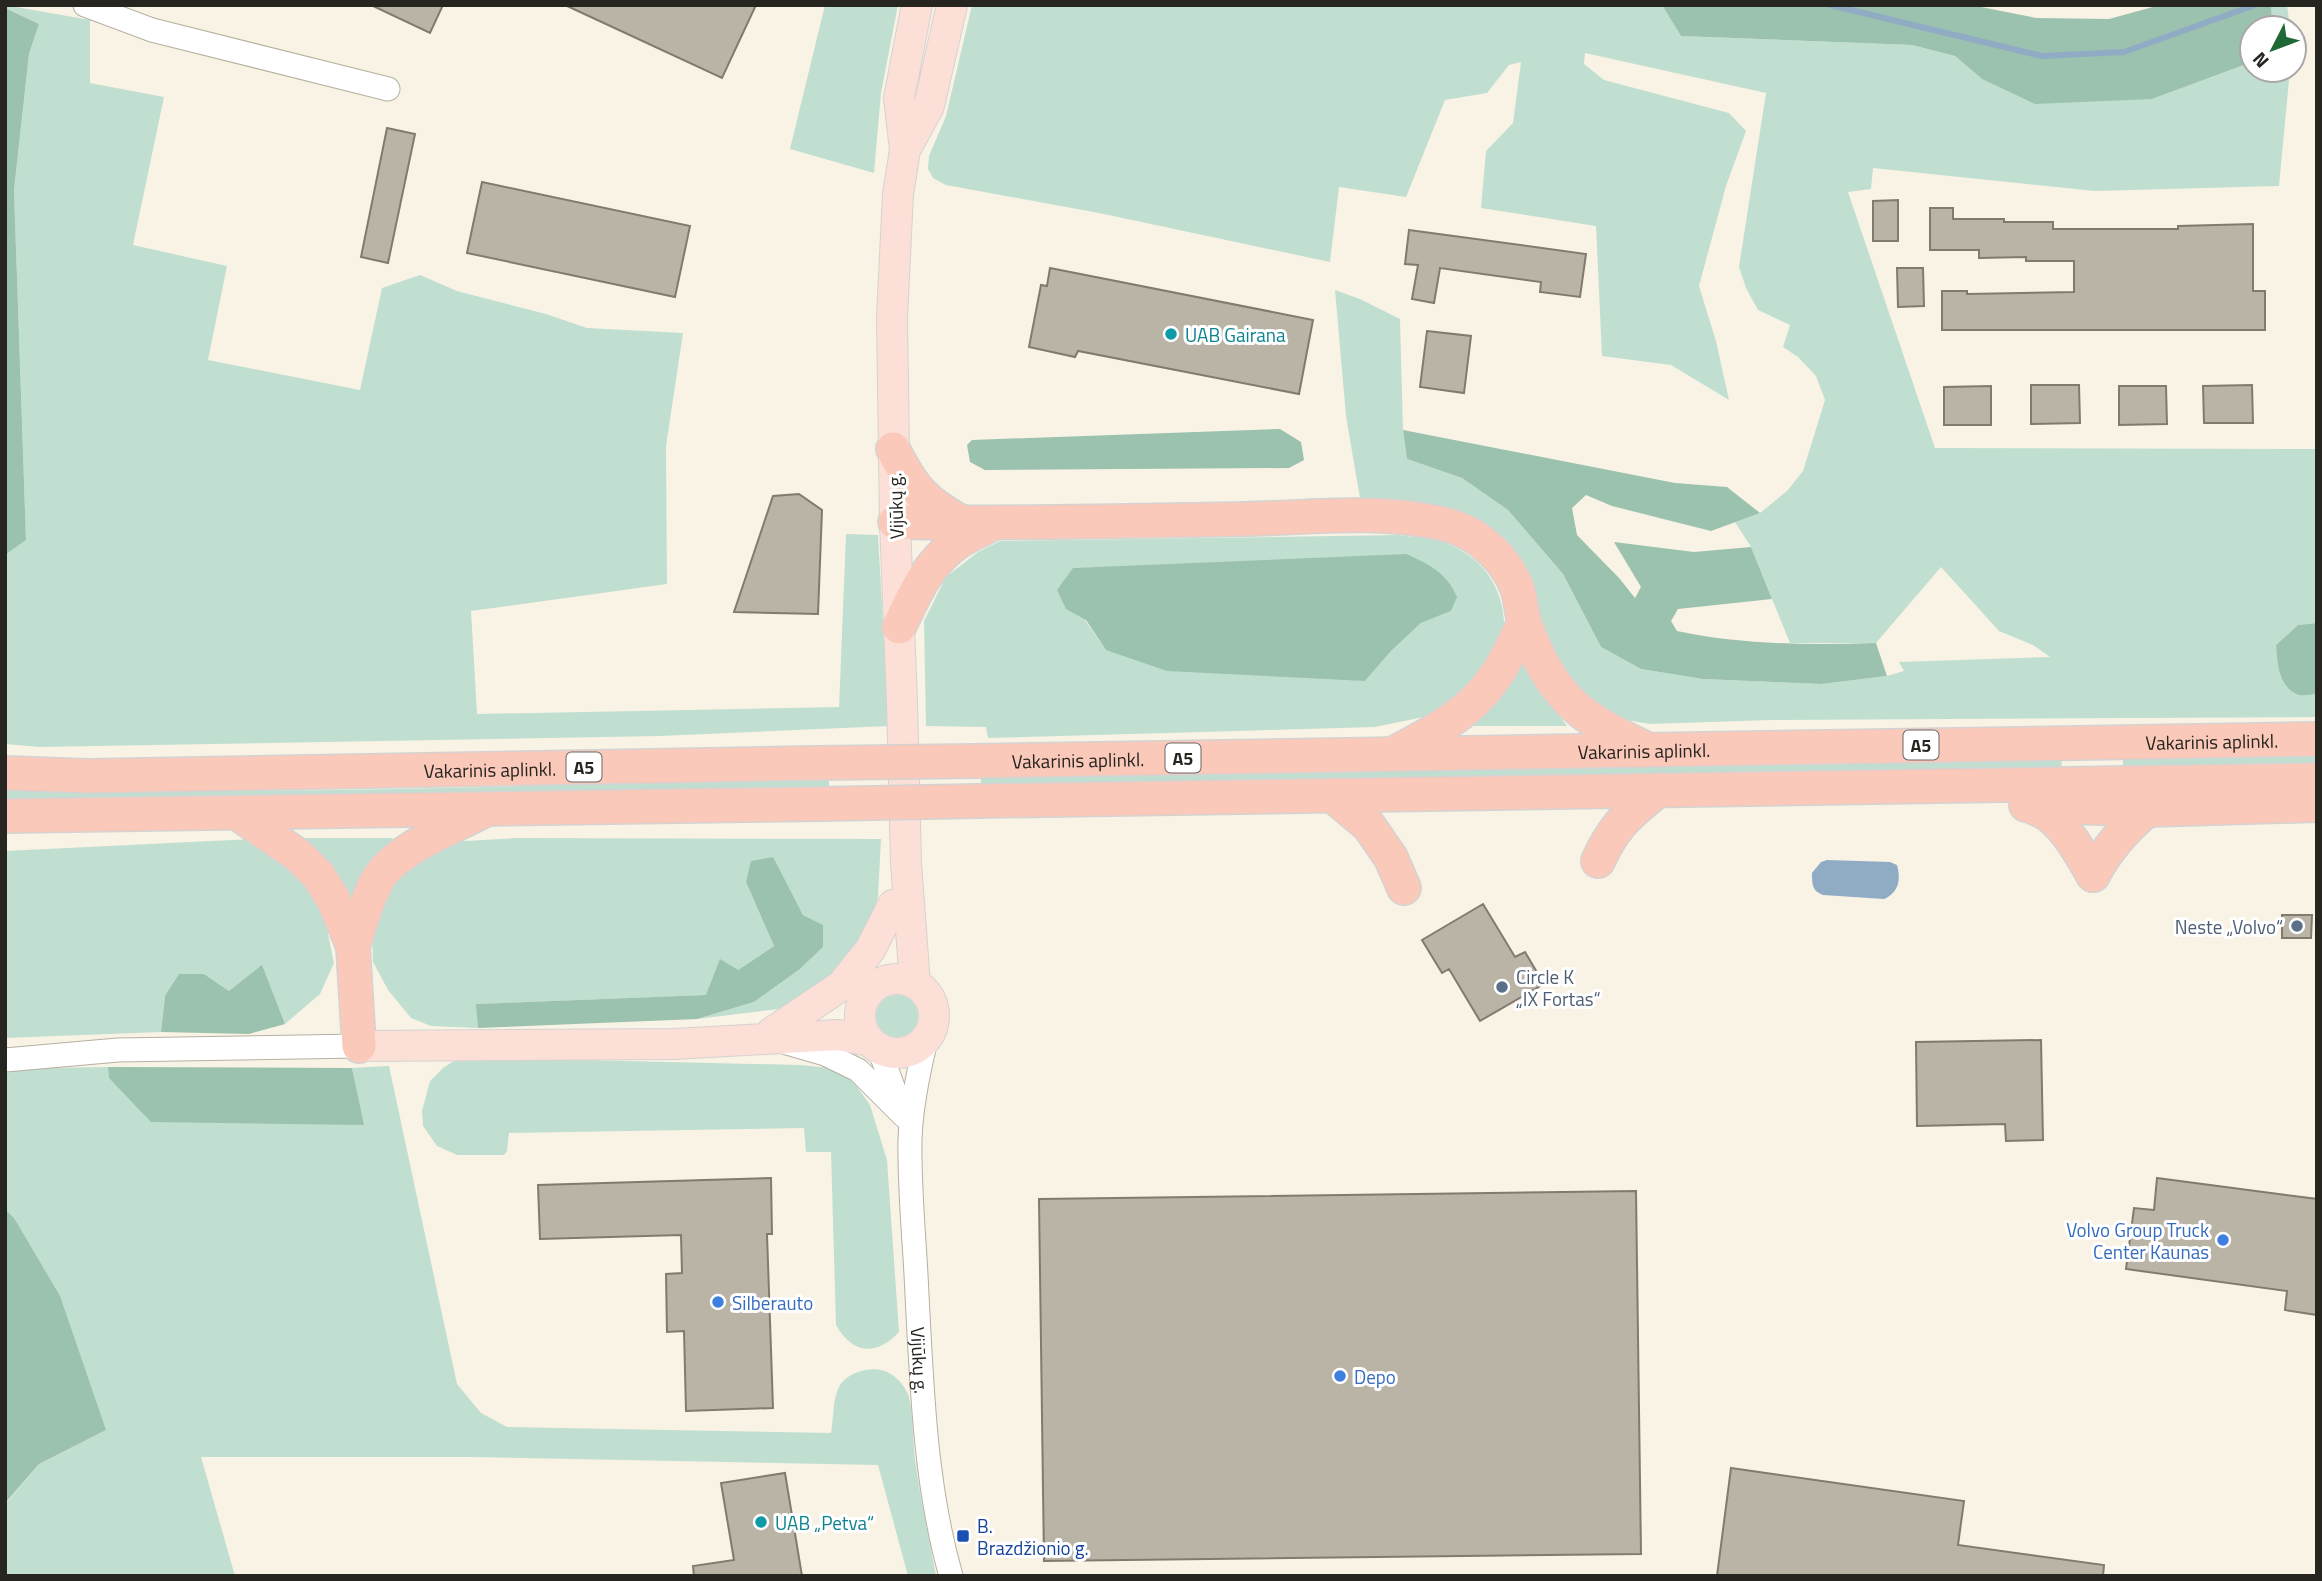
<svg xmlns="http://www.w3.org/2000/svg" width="2322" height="1581" font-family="'Titillium Web',sans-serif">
<rect width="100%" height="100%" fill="#f9f3e5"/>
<path fill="#c1dfd1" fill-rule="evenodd" d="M5,5L90,20V83L164,97L133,245L227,266L208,360L360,390L382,288L420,275L457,291L546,314L587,328L683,333L666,446L667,584L471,611L477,714L839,707L846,534L878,535L889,726L660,736L39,747L5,744V555L26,540L14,190L29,54L39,24L5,8Z
M825,5H898L881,93L874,173L790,149Z
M972,5H1662L1681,36L1912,45L1955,56L1982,79L2152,99L2252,62V70H2290L2279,186L2095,191L1873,168L1871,189L1848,192L1935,448L2317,449V623L2298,625L2276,645C2277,671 2282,676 2299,695L2317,694V717L1772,720L1650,724L1608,717L1583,701L1545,639L1531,579L1507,540L1480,521L1449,511L1360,498L1346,416L1335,290L1360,299L1400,319L1403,430L1407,459L1462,478L1508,510L1563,574L1601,647L1641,669L1703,679L1821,684L1887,676L1904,671L1899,662L2050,657L2033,645L1999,631L1941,567L1876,643H1790L1751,547L1735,522L1760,513L1787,491L1803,471L1825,400L1816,376L1798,357L1783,347L1790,325L1758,310L1746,288L1739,267L1766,93L1585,53L1584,64L1604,80L1729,113L1746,131L1726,186L1699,286L1716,341L1729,400L1671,365L1602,356L1596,226L1481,208L1486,151L1513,123L1521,62L1509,65L1487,93L1445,100L1406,197L1339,187L1330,262L1099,213L946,185L933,178L928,169L929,156L946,116Z
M2265,5H2287L2290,28H2273L2271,8Z
M1398,535C1411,537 1424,537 1436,540C1475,550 1502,581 1504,621C1505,632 1503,643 1501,654L1438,714L1375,727L988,738L986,727L926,726L924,621L946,577L978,552L1000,541ZM1129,567L1451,611L1421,623L1391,651L1365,681L1106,650L1085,620L1073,568Z
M1517,660L1526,662L1545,697L1567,726H1466L1500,700Z
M2317,755V767L2123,770V757Z
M2061,756L2062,769L981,786V774Z
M829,778V789L5,804V787C279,797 555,784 829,778Z
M297,838H393L349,921Z
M517,838L881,839L878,897L867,934L815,993L778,1009L697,1019L754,1002L800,969L823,947V925L803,915L772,857L746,882L774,946L738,970L707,995L477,1004L478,1028L431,1026L411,1018L388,990L373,962L372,933L376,905L399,873L447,842Z
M253,839L301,877L325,920L334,963L320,994L285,1024L262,966L229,991L204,974L165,996L161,1032L5,1038V851Z
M876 1016a21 21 0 1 1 42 0a21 21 0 1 1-42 0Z
M460,1057L800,1065L830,1068L853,1081L870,1105L887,1160L899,1332C877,1356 853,1355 836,1325L831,1152H806L804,1128L509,1133L507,1151L504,1155H457L437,1146L423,1126L422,1111L430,1081L443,1068Z
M389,1066L457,1384L481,1413L507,1427L831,1433C836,1404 829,1377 866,1370C885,1366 900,1377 908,1394C913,1408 913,1443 915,1459C920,1498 929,1537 936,1576H908L878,1465L473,1457H201L235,1576H5L7,1502L39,1464L106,1430L14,1218L5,1209V1072L38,1068L108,1067L109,1078L363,1125L352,1068Z"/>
<path fill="#9bc1af" d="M1662,5H1971L2036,18L2109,19L2160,5H2265L2271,7L2273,28H2252V62L2152,99L2035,104L1982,79L1955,56L1912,45L1681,36Z
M5,8L39,24L29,54L14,190L26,540L5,555Z
M1280,429L1301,442L1304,460L1289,468L985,470L970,462L967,445L972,440Z
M1403,430L1675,483L1727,487L1760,513L1711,531L1612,506L1586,495L1572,508L1577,535L1619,578L1635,598L1641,587L1614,542L1694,552L1751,547L1772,599L1678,609L1671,621L1677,631C1742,645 1810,645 1876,643L1887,676L1821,684L1703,679L1641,669L1601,647L1563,574L1508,510L1462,478L1407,459Z
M1406,554C1429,564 1447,573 1457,597L1451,611L1421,623L1391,651L1365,681L1167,671L1106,650L1086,620L1066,609L1057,590L1073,568Z
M2317,623V694C2312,694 2304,696 2299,695C2279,689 2277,662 2276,645L2298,625Z
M773,857L803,915L823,925V947L800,969L754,1002L697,1019L478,1028L476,1004L706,995L720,959L738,970L774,946L746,882L751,861Z
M262,965L285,1024L249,1034L161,1032L165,996L179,974H204L229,991Z
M108,1067L352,1068L364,1125L151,1122L109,1078Z
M5,1209L14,1218L60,1296L106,1430L39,1464L7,1501L5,1507Z"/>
<path fill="#90acc4" d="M1827,860L1890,862L1897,865C1901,880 1899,892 1884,899L1823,895C1812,891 1812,884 1812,873L1821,862Z"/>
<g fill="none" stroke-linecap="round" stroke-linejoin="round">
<path stroke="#90acc4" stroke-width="6" d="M1830,5L2042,56L2124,52L2255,5"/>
</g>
<path fill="#bab4a7" stroke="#807b6e" stroke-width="2" d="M371,5H443L430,33Z
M565,5H756L722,78Z
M387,128L415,134L388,263L361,257Z
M482,182L690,226L675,297L467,253Z
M1898,200V241H1873V201Z
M1930,208H1953V219H2004V222H2053V229H2178V226L2253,224V291H2265V330H1942V291H1967V294L2074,292V261H2026V257L1979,258V250H1930Z
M1409,230L1586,254L1580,297L1540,292L1541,282L1440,268L1434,303L1412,299L1418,265L1405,264Z
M1050,268L1313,320L1299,394L1078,351L1075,357L1029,347L1041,285L1047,286Z
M1897,268H1923L1924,306L1898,307Z
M1427,331L1471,336L1464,393L1420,387Z
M2031,385H2079L2080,423L2031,424Z
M2252,385L2253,423H2204L2203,386Z
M1991,386V425H1944V387Z
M2119,386H2166L2167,424L2119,425Z
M799,494L822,510L818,614L734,612L773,496Z
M1483,904L1515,957L1525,952L1544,984L1480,1021L1449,969L1442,973L1422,940Z
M2282,915H2312L2311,938H2282Z
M2041,1040L2043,1140L2006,1141L2005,1124L1917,1126L1916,1042Z
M771,1178L772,1234H767L773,1408L686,1411L684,1331L667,1332L666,1274L682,1273L681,1235L540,1239L538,1185Z
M2157,1178L2317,1199V1315L2285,1310L2287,1291L2126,1269L2134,1208L2154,1210Z
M1636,1191L1641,1554L1044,1561L1039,1199Z
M1731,1468L1964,1501L1958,1545L2104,1565L2103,1576H1717Z
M785,1473L802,1576H694L693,1566L734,1560L721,1483Z"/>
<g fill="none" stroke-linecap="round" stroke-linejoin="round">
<defs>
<g id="minor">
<path d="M85,5L152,30L388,89"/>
<path id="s1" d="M926,1040C918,1073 911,1106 910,1140C909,1191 915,1244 917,1295C922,1389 925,1485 951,1576"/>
<path d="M787,1043L825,1054L858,1070L904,1116"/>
<path d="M879,1049L902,1111"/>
<path d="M5,1060L118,1050L359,1046"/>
</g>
<path id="major" d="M905,150L929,106L952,5
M860 1016a37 37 0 1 1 74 0a37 37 0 1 1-74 0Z
M915,984L906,863L902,702L895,522L892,317L898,194L905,150L899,98L917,5
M771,1033L841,986L870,950L893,905
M359,1046L674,1044L838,1035L870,1041"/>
<g id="highway">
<path d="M893,449C913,489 924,502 963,523"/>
<path d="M895,522C1011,524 1127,521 1244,519C1304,518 1369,510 1429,521C1448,524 1467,530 1482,542C1497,554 1510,569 1517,588C1521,599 1521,612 1525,624C1551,696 1578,717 1645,748"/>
<path d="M899,627C914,595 927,565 955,544C966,536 979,531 990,525"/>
<path d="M1398,751C1469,713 1491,697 1524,622"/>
<path id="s2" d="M976,761L2317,739"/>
<path id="s3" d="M5,773L88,776L817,763"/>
<path d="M1332,795L1369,826L1391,858L1404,888"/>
<path d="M978,801L2317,780"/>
<path d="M2026,805L2147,810L2317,805"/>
<path d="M2028,805C2035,808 2043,811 2049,815C2068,830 2081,854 2093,875"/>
<path d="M237,813L299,856L318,875L333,899L353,946L359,1046"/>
<path d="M5,816L820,804"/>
<path d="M1598,861C1615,824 1628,815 1658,790"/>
<path d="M2093,875C2107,848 2124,829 2147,810"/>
<path d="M353,946C361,923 366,900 378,879C396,849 453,827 483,811"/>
</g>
</defs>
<use href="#minor" stroke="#b6b0a2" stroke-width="25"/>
<use href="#major" stroke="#d4d3d2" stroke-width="32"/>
<use href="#highway" stroke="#d4d3d2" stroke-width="36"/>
<use href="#minor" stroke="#fff" stroke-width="23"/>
<use href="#major" stroke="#fcdfd6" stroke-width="30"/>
<use href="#highway" stroke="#fac9ba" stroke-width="33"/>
<defs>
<path id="highway-bridge" d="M817,763L976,761
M820,804L978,801"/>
</defs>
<use href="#highway-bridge" stroke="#d4d3d2" stroke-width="36" stroke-linecap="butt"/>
<use href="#highway-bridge" stroke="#fac9ba" stroke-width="33"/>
</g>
<g fill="#0f9aa8" stroke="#fff" stroke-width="2.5">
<circle cx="1171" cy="334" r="7"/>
<circle cx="761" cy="1522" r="7"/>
</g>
<g fill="#5c6f8a" stroke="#fff" stroke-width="2.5">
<circle cx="2297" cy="926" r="7"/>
<circle cx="1502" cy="987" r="7"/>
</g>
<g fill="#3f7fe0" stroke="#fff" stroke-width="2.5">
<circle cx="2223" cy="1240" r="7"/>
<circle cx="718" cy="1302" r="7"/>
<circle cx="1340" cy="1376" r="7"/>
</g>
<rect fill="#1a4fb4" stroke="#fff" stroke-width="2.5" x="956" y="1529" width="14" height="14" rx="3.5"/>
<g text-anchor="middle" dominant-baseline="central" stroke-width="6" stroke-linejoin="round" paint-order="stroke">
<g fill="#fff" stroke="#686663" stroke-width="2">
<rect x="1903.5" y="730.5" width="35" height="29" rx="5"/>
<rect x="1165.5" y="743.5" width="35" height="29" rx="5"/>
<rect x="566.5" y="752.5" width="35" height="29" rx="5"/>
</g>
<g font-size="18" font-weight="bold" fill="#272520">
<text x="1921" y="745">A5</text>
<text x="1183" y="758">A5</text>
<text x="584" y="767">A5</text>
</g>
<g font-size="19" fill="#0d838f" stroke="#fff" text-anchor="start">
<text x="1185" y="334">UAB Gairana</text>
<text x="775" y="1522">UAB „Petva“</text>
</g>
<g font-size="19" fill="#272520" stroke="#fff">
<text transform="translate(895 506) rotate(-92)">Vijūkų g.</text>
<text stroke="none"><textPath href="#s2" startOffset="1236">Vakarinis aplinkl.</textPath></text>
<text stroke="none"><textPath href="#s2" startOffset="668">Vakarinis aplinkl.</textPath></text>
<text stroke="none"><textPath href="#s2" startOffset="102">Vakarinis aplinkl.</textPath></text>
<text stroke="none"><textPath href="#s3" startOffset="485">Vakarinis aplinkl.</textPath></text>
<text stroke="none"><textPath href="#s1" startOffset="322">Vijūkų g.</textPath></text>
</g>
<g font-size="19" fill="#4e5e75" stroke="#fff" text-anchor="end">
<text x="2283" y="926">Neste „Volvo“</text>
<text x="1516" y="976" text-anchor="start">Circle K<tspan x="1516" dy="22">„IX Fortas“</tspan></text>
</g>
<g font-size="19" fill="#366cbe" stroke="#fff" text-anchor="start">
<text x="2209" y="1229" text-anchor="end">Volvo Group Truck<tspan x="2209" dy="22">Center Kaunas</tspan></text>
<text x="732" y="1302">Silberauto</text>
<text x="1354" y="1376">Depo</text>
</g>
<g font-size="19" fill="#164399" stroke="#fff" text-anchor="start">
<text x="977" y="1525">B.<tspan x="977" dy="22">Brazdžionio g.</tspan></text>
</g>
</g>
<rect width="2322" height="1581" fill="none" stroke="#272520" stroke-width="14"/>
<g transform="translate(2273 49) rotate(228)"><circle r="33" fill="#ffffff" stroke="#a9a8a6" stroke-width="2"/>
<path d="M0-5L12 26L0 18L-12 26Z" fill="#206835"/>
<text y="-10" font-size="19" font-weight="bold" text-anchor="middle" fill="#272520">N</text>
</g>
</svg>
